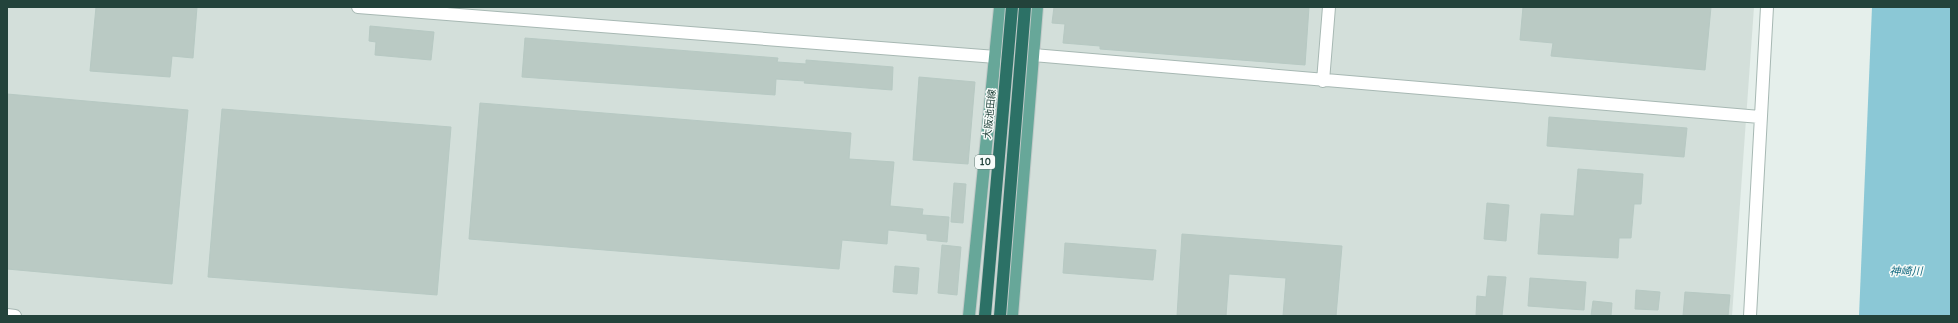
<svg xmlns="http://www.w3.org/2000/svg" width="1958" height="323" font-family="'Varela Round','Noto Sans JP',sans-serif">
<rect width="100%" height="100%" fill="#e5efeb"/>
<path fill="#d3dfda" d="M7,7H1754L1732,316H7Z"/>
<path fill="#8bc8d6" d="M1872,7H1951V316H1859Z"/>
<path fill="#bacac4" stroke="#b7c9c3" d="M96,7H197L193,58L172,56L170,77L90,71Z
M1054,7H1309L1305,65L1100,49V46L1063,43L1065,24L1052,23Z
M1523,7H1711L1705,70L1551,56L1553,43L1520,40Z
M370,26L434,32L431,60L375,55L376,42L369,41Z
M525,38L778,58L777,62L806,64V60L893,67L892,90L804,83L805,81L776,79L775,95L522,77Z
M919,77L975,82L968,164L913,160Z
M7,94L188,110L172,284L7,269Z
M480,103L851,133L849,159L894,162L890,206L923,209L922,215L949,217L947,242L927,240V234L888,230L887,244L842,240L839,269L469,239Z
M222,109L451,127L437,295L208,277Z
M1549,117L1687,128L1684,157L1547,146Z
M1578,169L1643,174L1641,204H1634L1631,238H1619L1618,258L1538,254L1541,214L1574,216Z
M954,183L966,184L963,223L951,222Z
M1487,203L1509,205L1506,241L1484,239Z
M1182,234L1342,246L1336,316H1283L1286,278L1229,274L1226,316H1177Z
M1065,243L1156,250L1153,280L1063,273Z
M942,245L961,247L957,295L938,293Z
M895,266L919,268L917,294L893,292Z
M1488,276L1506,277L1502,316H1476L1477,296L1486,297Z
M1530,278L1586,282L1584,310L1528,306Z
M1636,290L1660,292L1658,310L1635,309Z
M1685,292L1730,295L1728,316H1683Z
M1593,301L1612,303L1611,316H1591Z"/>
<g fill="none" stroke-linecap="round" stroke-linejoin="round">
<defs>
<path id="minor" d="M358,7L996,57L1033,55L1760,117
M1323,81L1329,7
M7,315L15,316
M1750,316L1767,7"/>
<path id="major" d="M969,316L1000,7
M1012,316L1037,7"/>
</defs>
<use href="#minor" stroke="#a7b8b3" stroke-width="14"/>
<use href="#major" stroke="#c1cac8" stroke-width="14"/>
<use href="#minor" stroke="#fff" stroke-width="12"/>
<use href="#major" stroke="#67a799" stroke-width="12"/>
<defs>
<path id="highway-bridge" d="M985,316L1012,7
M1000,316L1025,7"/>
</defs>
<use href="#highway-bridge" stroke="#c1cac8" stroke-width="14" stroke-linecap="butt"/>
<use href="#highway-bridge" stroke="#2c7166" stroke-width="12"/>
</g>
<g text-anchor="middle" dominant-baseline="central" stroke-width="3" stroke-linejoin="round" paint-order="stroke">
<rect fill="#f6fbf9" stroke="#627a74" stroke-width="1" x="975" y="155" width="20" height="14" rx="3"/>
<g font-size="9" font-weight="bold" fill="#23433b">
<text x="985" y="162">10</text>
</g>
<g font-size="10" fill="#23433b" stroke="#f6fbf9">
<text transform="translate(990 114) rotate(-84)">大阪池田線</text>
</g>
<g font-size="11" font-style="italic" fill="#186d83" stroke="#f6fbf9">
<text x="1906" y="271">神崎川</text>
</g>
</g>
<rect width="1958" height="323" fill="none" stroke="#23433b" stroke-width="16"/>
</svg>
